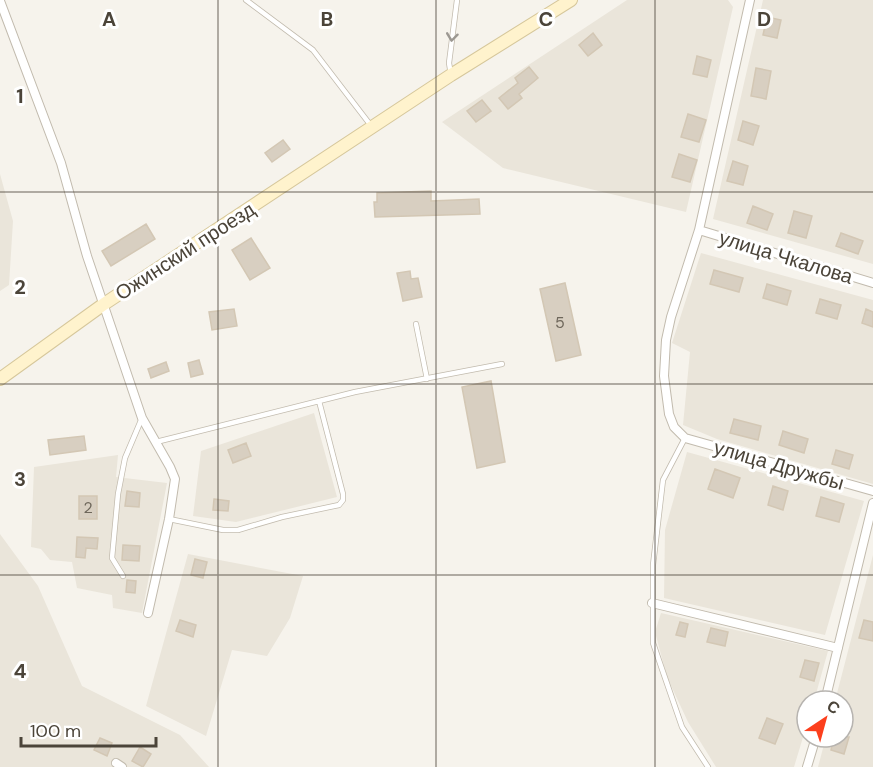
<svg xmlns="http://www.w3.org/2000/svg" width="873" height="767" font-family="'DM Sans',sans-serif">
<rect width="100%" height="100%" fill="#f6f3ec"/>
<path fill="#eae5da" d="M627,0H728L733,7L686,212L503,168L442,122Z
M763,0H873V264L713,219Z
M0,174L13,221L9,285L0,291Z
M701,253L873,300V484L717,439L683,425L690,352L672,343Z
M314,413L337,497L236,522L193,516L201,451Z
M687,452L864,501L825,635L664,598L665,530Z
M118,455L116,477L167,483L142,613L113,608L112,595L77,588L72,562L50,560L41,549L31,547L34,467Z
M0,534L38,586L82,686L180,735L209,767H0Z
M188,554L303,576L290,618L267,656L232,650L206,736L146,706Z
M873,555V767H818L826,737H843V701H835Z
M661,613L828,651L814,701H807V724L794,767H716L688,722L667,677L655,632Z"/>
<path fill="#d8cfc1" stroke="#d3c7b4" stroke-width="1.5" d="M767,17L781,20L777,38L763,35Z
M593,33L602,45L588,56L579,45Z
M697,56L711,60L707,77L693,74Z
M529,67L538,78L519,94L522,98L508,109L499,98L518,83L515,78Z
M756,68L771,71L766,99L751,96Z
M482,100L491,111L476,122L467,111Z
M688,114L706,120L699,142L681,137Z
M743,121L759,126L753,145L738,140Z
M283,140L290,149L272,162L265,153Z
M679,154L697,160L690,182L672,177Z
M733,161L748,166L743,185L727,181Z
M431,191V201L479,199L480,214L375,217L374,202H377V193Z
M753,206L773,214L767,230L747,223Z
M794,211L812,216L806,238L788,233Z
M146,224L155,239L111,266L102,251Z
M841,233L863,241L858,254L836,246Z
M251,238L270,268L250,280L232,250Z
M714,270L743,278L739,292L710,284Z
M410,271L411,279L418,278L422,297L403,301L397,273Z
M565,283L581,355L556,361L540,289Z
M767,284L791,291L787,305L763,298Z
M820,299L841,305L837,319L816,313Z
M234,309L237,326L212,330L209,312Z
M866,309L873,312V327L862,323Z
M199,360L203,374L191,377L188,363Z
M166,362L169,371L151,378L148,369Z
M491,381L505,462L477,468L462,387Z
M734,419L761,426L758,440L730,433Z
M783,431L808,439L804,453L779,445Z
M84,436L86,450L50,455L48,440Z
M246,443L251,456L233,463L228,450Z
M836,450L853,455L849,469L832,464Z
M715,469L740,478L733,498L708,489Z
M773,486L788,491L783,510L768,505Z
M127,491L140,493L139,507L125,506Z
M79,496H97V519H79Z
M821,497L844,504L839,522L816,516Z
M214,499L229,501L228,511L213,510Z
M77,537L98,538L97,549L86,548L85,558L76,557Z
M123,545L140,546L139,561L122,560Z
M195,559L207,562L203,578L191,575Z
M127,580L136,581L135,593L126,592Z
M180,620L196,625L193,637L176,631Z
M864,620L873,622V641L859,638Z
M680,622L688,624L685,637L676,635Z
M711,628L728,632L725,646L707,642Z
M805,660L819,663L814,681L800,677Z
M767,718L783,724L775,744L759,738Z
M834,737H849L844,754L831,750Z
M100,738L112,743L107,756L94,750Z
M140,747L151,754L143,767L132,761Z"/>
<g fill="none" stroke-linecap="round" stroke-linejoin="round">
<defs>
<path id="lane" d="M246,0L313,50L372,127
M451,75L449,63L457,0
M416,324L427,379
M685,438L663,480L653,565V643L682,727L708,767
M156,442L355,392L502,364
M169,519L223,530H238L282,517L339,505L343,500V494L319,401
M123,576L112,558L118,494L125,458L142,418"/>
<path id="street" d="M750,0L699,230L671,317L666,340L664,376L669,414L674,427L685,438L873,491
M0,1L61,163L87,256L142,418L170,467L175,479L169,519L148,613
M699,230L873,283
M652,603L838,648
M825,701L873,503
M116,763L122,767
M807,767L816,737"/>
<path id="secondary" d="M0,379L104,304L451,75L571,0"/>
</defs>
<use href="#lane" stroke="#c2bbae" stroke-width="6"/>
<use href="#street" stroke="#c2bbae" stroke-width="10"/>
<use href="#secondary" stroke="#d6c79b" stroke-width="14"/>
<use href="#lane" stroke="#fff" stroke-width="4.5"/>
<use href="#street" stroke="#fff" stroke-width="8"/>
<use href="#secondary" stroke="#fff3cd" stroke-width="12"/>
</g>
<defs><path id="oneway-chevron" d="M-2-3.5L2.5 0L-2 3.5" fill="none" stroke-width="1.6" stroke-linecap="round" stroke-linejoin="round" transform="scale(1.5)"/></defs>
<use stroke="#9c9892" href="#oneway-chevron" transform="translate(452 37) rotate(97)"/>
<path fill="none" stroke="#4b4439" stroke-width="1.5" stroke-opacity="0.55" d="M218,0V767M436,0V767M655,0V767M0,192H873M0,384H873M0,575H873"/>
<g text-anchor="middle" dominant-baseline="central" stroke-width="6" stroke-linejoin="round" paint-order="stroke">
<g font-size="16" fill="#6e675b">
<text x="560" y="322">5</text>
<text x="88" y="507">2</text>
</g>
<g font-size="20" fill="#4b4439" stroke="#fff">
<text transform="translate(185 251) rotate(-33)">Ожинский проезд</text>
<text transform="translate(786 257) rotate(17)">улица Чкалова</text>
<text transform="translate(779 465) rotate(16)">улица Дружбы</text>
</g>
</g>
<g font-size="20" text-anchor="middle" font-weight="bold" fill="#4b4439" stroke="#fff" stroke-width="6" stroke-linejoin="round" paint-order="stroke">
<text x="109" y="26">A</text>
<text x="327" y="26">B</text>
<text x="546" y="26">C</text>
<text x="764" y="26">D</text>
<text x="20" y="103">1</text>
<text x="20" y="294">2</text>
<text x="20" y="486">3</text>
<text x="20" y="678">4</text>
</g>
<g transform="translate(825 719) rotate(36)"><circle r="28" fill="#ffffff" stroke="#b7b4b0" stroke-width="1.5"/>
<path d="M0-4.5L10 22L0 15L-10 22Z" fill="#fc3f1d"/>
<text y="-9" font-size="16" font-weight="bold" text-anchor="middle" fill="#4b4439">С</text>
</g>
<path d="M21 737v9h135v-9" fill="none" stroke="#4b4439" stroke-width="3"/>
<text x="30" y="737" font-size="18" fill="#4b4439" stroke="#ffffff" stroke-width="4.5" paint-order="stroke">100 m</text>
</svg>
